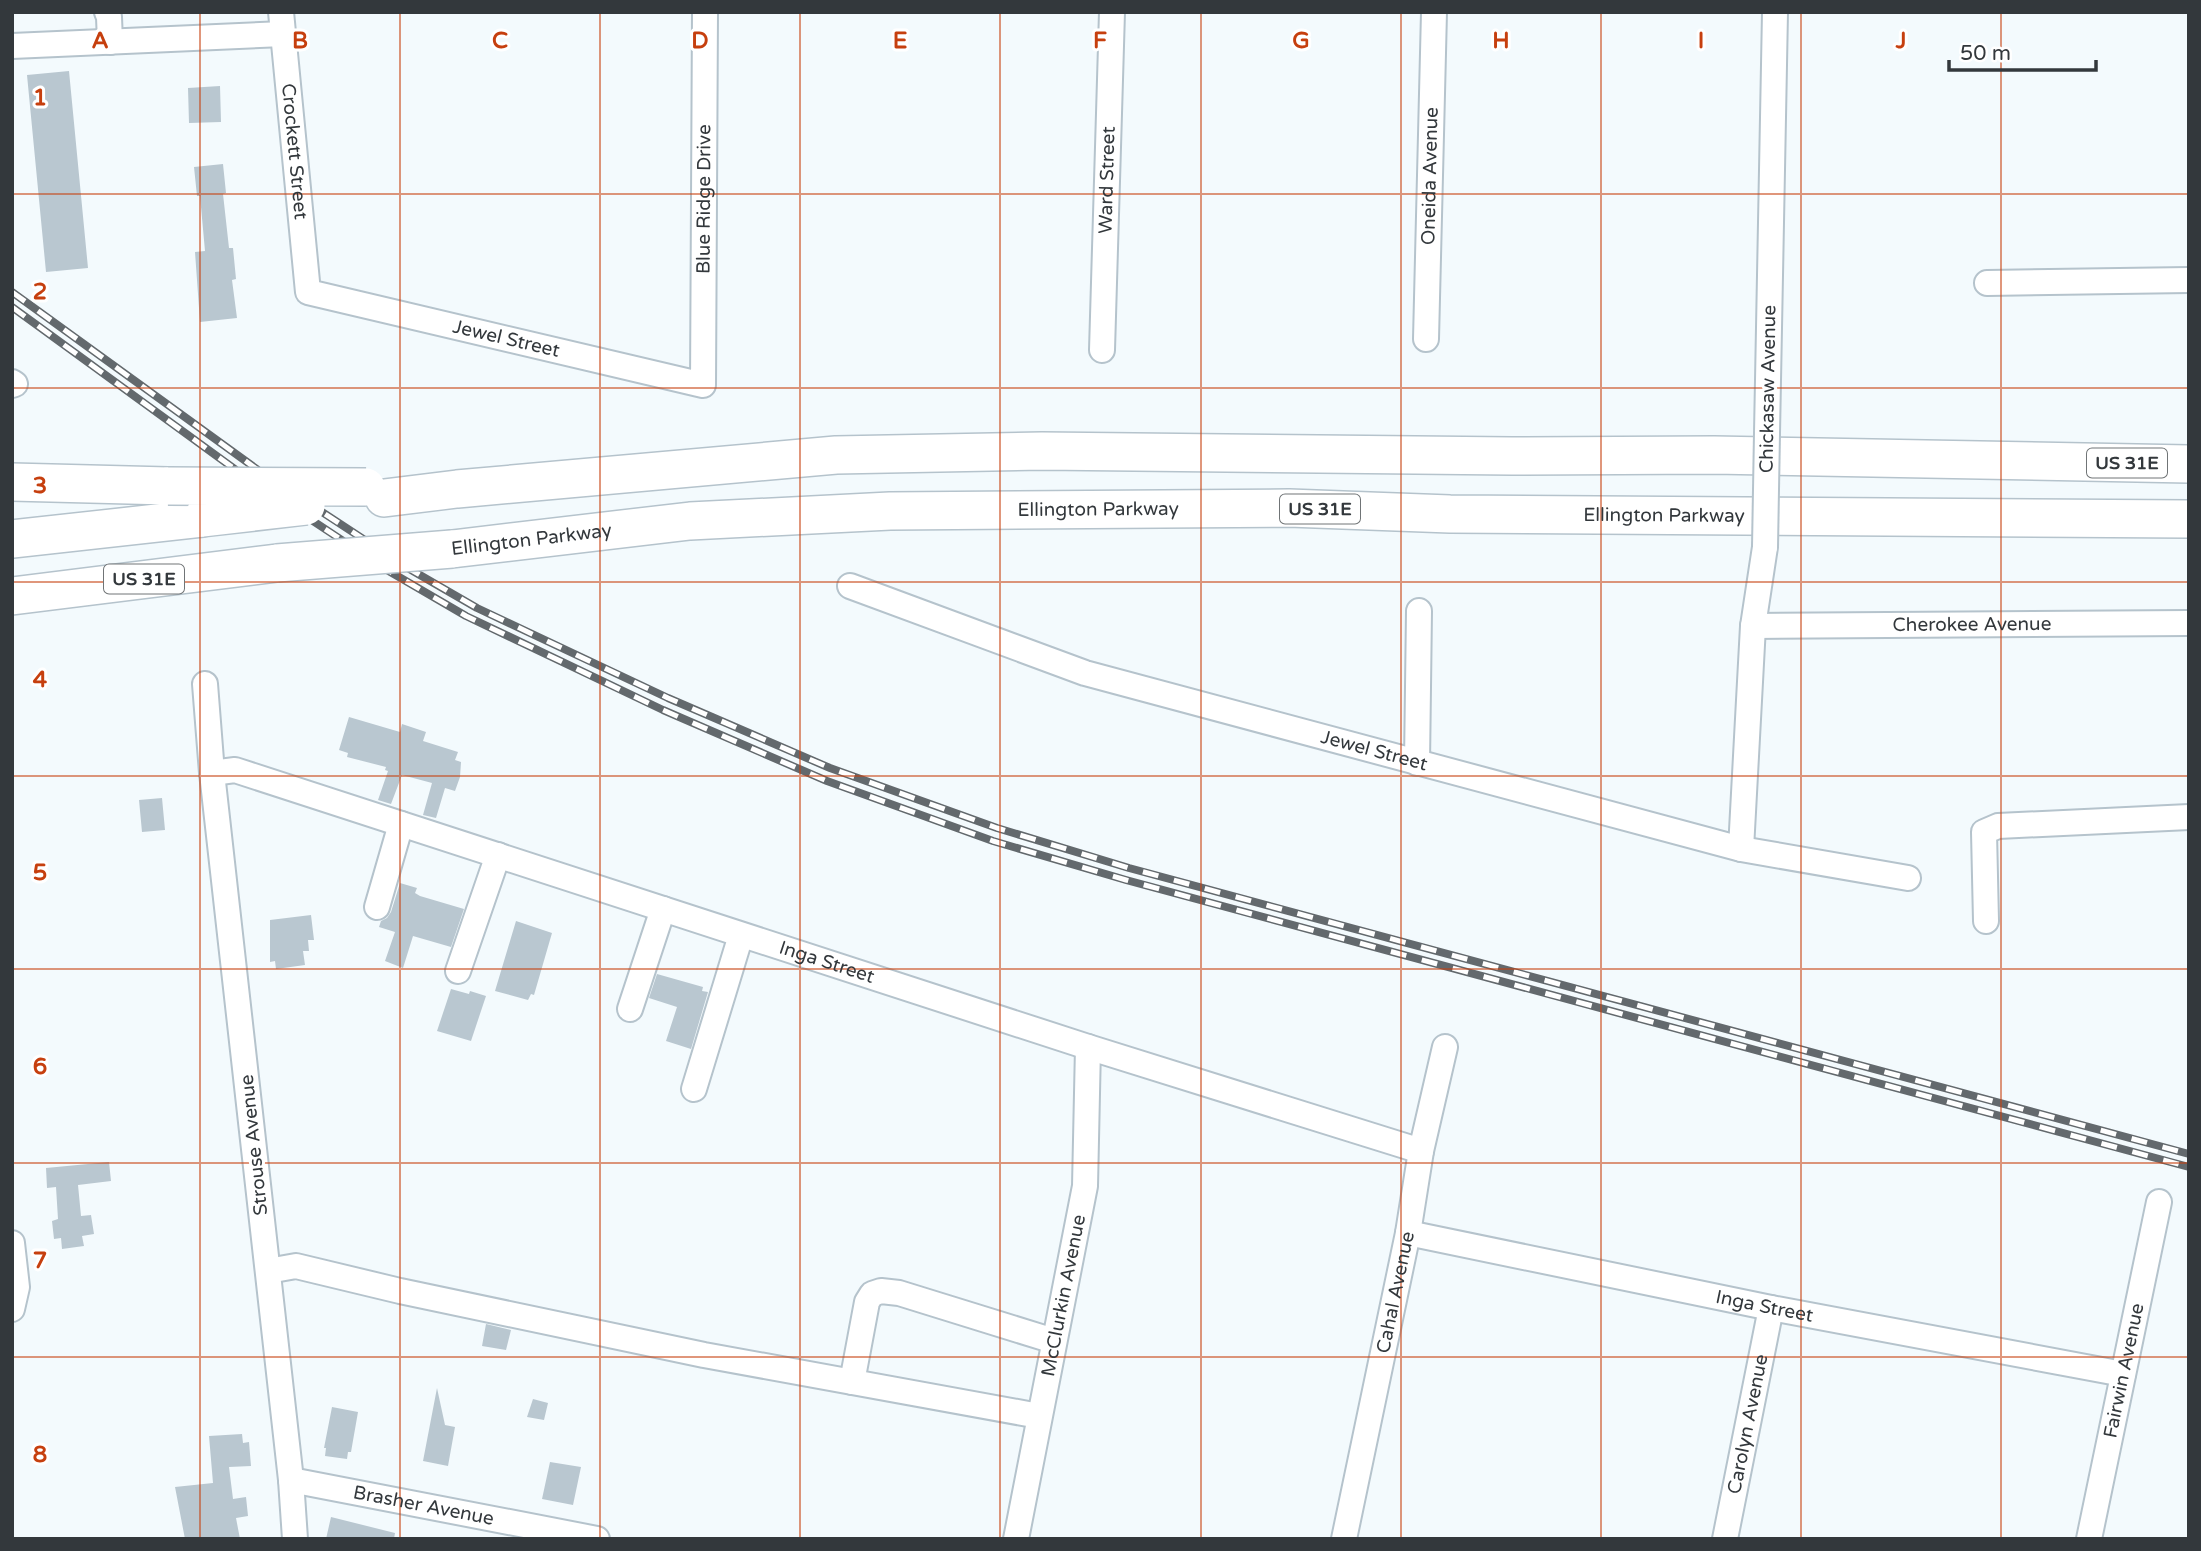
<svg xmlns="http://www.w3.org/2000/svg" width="2201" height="1551" font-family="'Varela Round',sans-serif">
<rect width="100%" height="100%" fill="#f3fafd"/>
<path fill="#b9c7d0" d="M69,71L88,268L46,272L27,75Z
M220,86L221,122L189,123L188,88Z
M223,164L226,193L223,194L229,248H233L236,279L232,280L237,318L200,322L195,252L205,251L200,196H197L194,167Z
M349,717L400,732L402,724L426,732L423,741L458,752L455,760L461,762L460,777L455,791L445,788L436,818L423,815L432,783L402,775L391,804L378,800L388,771L385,770L386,767L347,757L348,753L339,750Z
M162,798L165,830L142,832L139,800Z
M400,883L417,888L415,893L420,896L464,909L451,947L413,936L403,968L385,961L395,932L379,927L381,921L387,918L391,912Z
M311,915L314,940H308L309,951H303L305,965L276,969L275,961L270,962V920Z
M516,921L552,933L534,995L531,994L528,1000L495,991Z
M657,974L703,987L702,991L708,992L691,1049L666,1041L677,1007L649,998Z
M451,989L469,994L470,991L486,996L471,1041L437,1031Z
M109,1162L111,1181L78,1185L81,1216L91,1215L94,1234L82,1236L84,1246L62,1249L61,1238L54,1239L52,1221L58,1219L56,1187L47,1188L46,1168Z
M486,1324L511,1330L506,1350L482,1346Z
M437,1388L445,1425L455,1427L448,1466L423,1461Z
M533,1399L548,1403L544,1420L527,1417Z
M332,1407L358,1412L351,1452H348L347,1459L325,1456L326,1448H324Z
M242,1434L243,1443L249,1442L251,1466L229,1467L233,1499L246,1497L248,1516L236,1518L240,1539H185L175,1487L213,1483L209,1436Z
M550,1462L581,1467L573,1505L542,1499Z
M331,1517L395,1533L394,1539H326Z"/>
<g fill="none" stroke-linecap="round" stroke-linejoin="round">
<defs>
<g id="minor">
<path d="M107,12L109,17L110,42"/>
<path id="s1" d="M281,12L308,292L703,385L705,12"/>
<path d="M12,46L283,34"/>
<path d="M1987,283L2189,280"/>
<path id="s2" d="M1426,339L1434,12"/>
<path id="s3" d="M1102,350L1112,12"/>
<path d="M12,382L15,384L12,385"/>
<path d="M1767,433L1775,12"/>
<path id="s4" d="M850,586L1085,673L1741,849L1908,878"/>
<path id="s5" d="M1753,626L2189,623"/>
<path d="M205,684L212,773"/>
<path d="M1417,763L1419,611"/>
<path d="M1741,849L1753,626L1765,547"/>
<path d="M377,907L401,824"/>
<path d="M1986,921L1984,832L1998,826L2189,817"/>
<path d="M458,971L498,855"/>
<path d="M630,1009L663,909"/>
<path d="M694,1089L741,935"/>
<path id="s6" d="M1408,1233L1771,1308L2123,1374"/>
<path d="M12,1243L17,1287L12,1309"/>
<path d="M268,1271L296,1266L400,1291L704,1355L1039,1416"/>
<path d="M852,1382L867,1302L872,1294L881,1291L899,1293L1054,1341"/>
<path id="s7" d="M291,1480L597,1539"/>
<path id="s8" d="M295,1539L291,1480L212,773L235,770L1088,1047L1421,1151"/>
<path id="s9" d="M1016,1539L1085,1186L1088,1047"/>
<path id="s10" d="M1344,1539L1408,1233L1421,1151L1445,1047"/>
<path id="s11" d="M1725,1539L1771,1308"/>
<path id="s12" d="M2089,1539L2159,1202"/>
</g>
<g id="highway">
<path d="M12,482L168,486"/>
<path d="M384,498L457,489L836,455L1042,451L1512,456L1714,455L2189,464"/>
<path d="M12,539L202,518"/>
<path id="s13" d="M452,549L690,521L890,511L1289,508L1450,514L2189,519"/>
<path d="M12,596L277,563"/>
</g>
</defs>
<use href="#minor" stroke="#b5c3cc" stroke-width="28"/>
<use href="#highway" stroke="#b5c3cc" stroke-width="40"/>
<use href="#minor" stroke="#fff" stroke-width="24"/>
<use href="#highway" stroke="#fff" stroke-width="37"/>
<defs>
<path id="rail" d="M12,292L258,470L406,567L477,608L668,698L830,768L997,828L1129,868L2189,1154
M12,307L236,470L387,570L466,616L663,710L827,781L993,841L1126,880L2189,1167"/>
</defs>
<use href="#rail" stroke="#63696d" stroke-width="8"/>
<use href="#rail" stroke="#fff" stroke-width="5" stroke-dasharray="16" stroke-linecap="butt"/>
<defs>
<path id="minor-bridge" d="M1765,547L1767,433"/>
<path id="highway-bridge" d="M168,486L366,487
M202,518L306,506
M277,563L452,549"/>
</defs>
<use href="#minor-bridge" stroke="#b5c3cc" stroke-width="28" stroke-linecap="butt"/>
<use href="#highway-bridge" stroke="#b5c3cc" stroke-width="40" stroke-linecap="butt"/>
<use href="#minor-bridge" stroke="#fff" stroke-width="24"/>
<use href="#highway-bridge" stroke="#fff" stroke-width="37"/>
</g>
<path fill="none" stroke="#c63f0e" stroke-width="2" stroke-opacity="0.55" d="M200,12V1539M400,12V1539M600,12V1539M800,12V1539M1000,12V1539M1201,12V1539M1401,12V1539M1601,12V1539M1801,12V1539M2001,12V1539M12,194H2189M12,388H2189M12,582H2189M12,776H2189M12,969H2189M12,1163H2189M12,1357H2189"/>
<g text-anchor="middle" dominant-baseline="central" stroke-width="6" stroke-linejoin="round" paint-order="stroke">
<g fill="#fff" stroke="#707476" stroke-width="2">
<rect x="2087" y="448.5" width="80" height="29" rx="5"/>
<rect x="1280" y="494.5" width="80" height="29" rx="5"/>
<rect x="104" y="564.5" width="80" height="29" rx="5"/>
</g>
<g font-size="18" font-weight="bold" fill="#33383c">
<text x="2127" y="463">US 31E</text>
<text x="1320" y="509">US 31E</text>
<text x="144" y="579">US 31E</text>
</g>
<g font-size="19" fill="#33383c" stroke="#fff">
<text stroke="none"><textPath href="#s1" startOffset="140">Crockett Street</textPath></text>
<text stroke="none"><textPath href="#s2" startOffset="163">Oneida Avenue</textPath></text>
<text stroke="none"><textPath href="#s3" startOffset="170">Ward Street</textPath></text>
<text stroke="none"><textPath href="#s1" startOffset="873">Blue Ridge Drive</textPath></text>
<text stroke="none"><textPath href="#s1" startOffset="485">Jewel Street</textPath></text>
<text transform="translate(1768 389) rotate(-89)">Chickasaw Avenue</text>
<text stroke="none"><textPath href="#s13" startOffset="648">Ellington Parkway</textPath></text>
<text stroke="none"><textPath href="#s13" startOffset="1214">Ellington Parkway</textPath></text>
<text stroke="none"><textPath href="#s13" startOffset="80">Ellington Parkway</textPath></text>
<text stroke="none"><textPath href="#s5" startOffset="219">Cherokee Avenue</textPath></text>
<text stroke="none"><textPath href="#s4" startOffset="550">Jewel Street</textPath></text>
<text stroke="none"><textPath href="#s8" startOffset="1416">Inga Street</textPath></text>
<text transform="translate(254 1145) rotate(-96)">Strouse Avenue</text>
<text stroke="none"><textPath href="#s10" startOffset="252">Cahal Avenue</textPath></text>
<text stroke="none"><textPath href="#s9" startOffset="248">McClurkin Avenue</textPath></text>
<text stroke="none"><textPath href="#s6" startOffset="364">Inga Street</textPath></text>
<text stroke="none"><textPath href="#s12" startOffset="172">Fairwin Avenue</textPath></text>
<text stroke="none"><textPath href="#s11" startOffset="117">Carolyn Avenue</textPath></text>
<text stroke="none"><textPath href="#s7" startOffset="135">Brasher Avenue</textPath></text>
</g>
</g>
<g font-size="23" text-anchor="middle" font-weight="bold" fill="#c63f0e" stroke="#fff" stroke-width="6" stroke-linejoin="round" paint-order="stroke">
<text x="100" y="48">A</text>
<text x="300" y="48">B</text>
<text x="500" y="48">C</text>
<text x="700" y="48">D</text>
<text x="900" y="48">E</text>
<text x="1100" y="48">F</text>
<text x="1301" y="48">G</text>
<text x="1501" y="48">H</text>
<text x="1701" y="48">I</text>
<text x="1901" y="48">J</text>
<text x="40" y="105">1</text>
<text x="40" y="299">2</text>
<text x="40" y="493">3</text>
<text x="40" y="687">4</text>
<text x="40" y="880">5</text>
<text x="40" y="1074">6</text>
<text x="40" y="1268">7</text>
<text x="40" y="1462">8</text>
</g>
<rect width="2201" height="1551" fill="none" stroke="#33383c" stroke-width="28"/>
<path d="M1949 60v10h147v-10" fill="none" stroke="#33383c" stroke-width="3.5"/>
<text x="1960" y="60" font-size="21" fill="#33383c" stroke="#ffffff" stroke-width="5" paint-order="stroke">50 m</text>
</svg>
